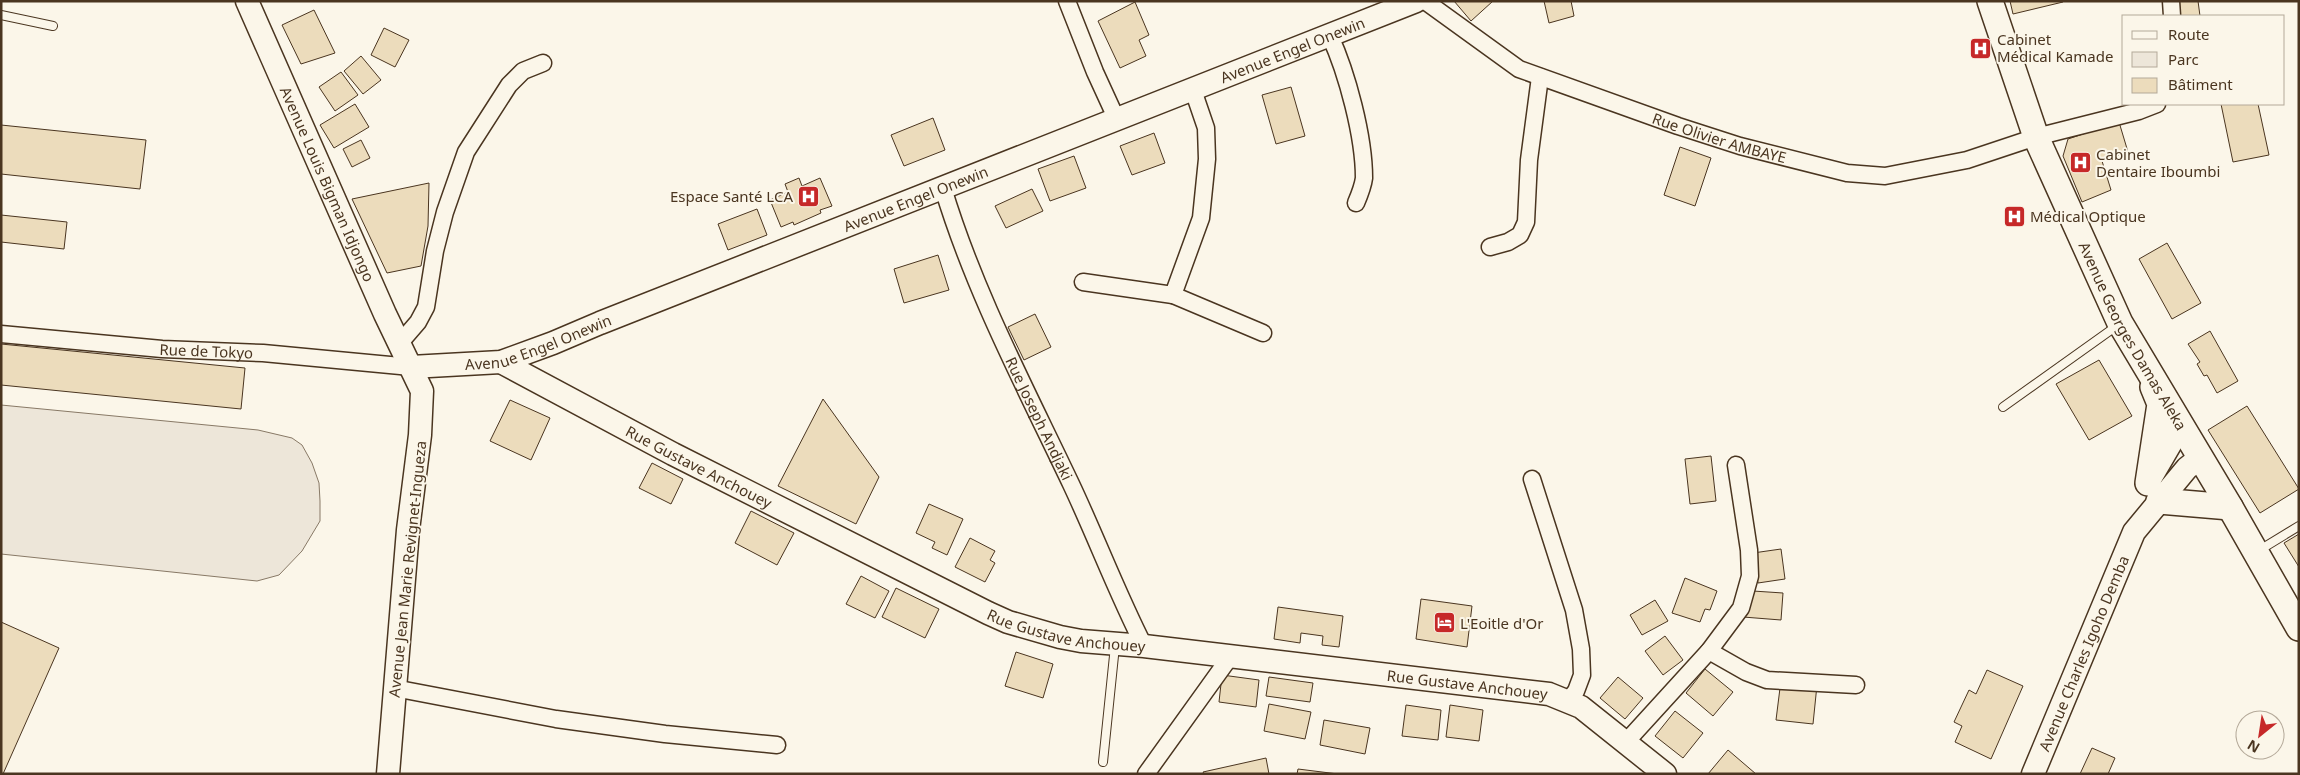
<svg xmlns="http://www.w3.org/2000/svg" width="2300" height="775" font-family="'Noto Sans',sans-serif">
<rect width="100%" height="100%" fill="#fbf6e9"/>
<path fill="#ede6d9" stroke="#887966" d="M1,405L258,430L292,438L302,445L312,463L319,483L320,501V521L302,551L279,575L257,581L1,554Z"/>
<path fill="#ecdcbc" stroke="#4a3520" d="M1454,1H1493L1471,21Z
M1544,1H1571L1574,16L1549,23Z
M2010,1H2062L2063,2L2013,14Z
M2167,1H2198L2200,16H2169Z
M1135,2L1149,35L1139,40L1146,56L1120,68L1098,21Z
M314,10L335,53L301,64L282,25Z
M384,28L409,40L395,67L371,55Z
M361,56L381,80L363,94L344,71Z
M341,72L358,95L335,111L319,87Z
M1291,87L1305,136L1276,144L1262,95Z
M355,104L369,127L334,148L320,125Z
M2221,104H2258L2269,155L2233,162Z
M933,118L945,150L904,166L891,135Z
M2119,122L2128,152L2102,161L2111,190L2082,202L2063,156L2068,139Z
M1,125L146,140L140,189L1,174Z
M1154,133L1165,163L1132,175L1120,146Z
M361,140L370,158L352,167L343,149Z
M1680,147L1711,158L1695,206L1664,195Z
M1074,156L1086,188L1050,201L1038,169Z
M799,178L802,186L820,178L832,206L820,210L821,213L794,225L793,222L781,227L770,200L788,192L785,184Z
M429,183L428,226L421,266L387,273L352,199Z
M1032,189L1043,211L1006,228L995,206Z
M757,209L767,235L728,250L718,224Z
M1,215L67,222L64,249L1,242Z
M2167,243L2201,303L2172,319L2139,259Z
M938,255L949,290L904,303L894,269Z
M1035,314L1051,347L1024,360L1008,327Z
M2210,331L2238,381L2217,393L2207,375L2204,376L2197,364L2200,362L2188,344Z
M1,344L245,368L241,409L1,385Z
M2099,360L2132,416L2089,440L2056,384Z
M823,399L879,477L856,524L778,486Z
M510,400L550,418L531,460L490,441Z
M2247,406L2299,489L2260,513L2208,430Z
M1711,456L1716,501L1690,504L1685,459Z
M652,463L683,479L671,504L639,488Z
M929,504L963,519L947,555L932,548L935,542L916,533Z
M751,511L794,533L777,565L735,543Z
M2299,534V567L2284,543Z
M970,538L995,551L990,560L995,563L985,582L955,567Z
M1781,549L1785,579L1758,583L1753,553Z
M861,576L889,591L875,618L846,604Z
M1685,578L1717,591L1710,610L1705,609L1700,622L1672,613Z
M896,588L939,609L925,638L882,617Z
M1753,591L1783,593L1781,620L1743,617Z
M1421,599L1472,606L1467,647L1416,639Z
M1655,600L1668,621L1642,635L1630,615Z
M1278,607L1343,616L1339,647L1322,645L1323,636L1301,633L1300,643L1274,639Z
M1,622L59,648L3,774H1Z
M1665,636L1683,660L1663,675L1645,651Z
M1016,652L1053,664L1043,698L1005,686Z
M1705,669L1733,692L1713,716L1686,693Z
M1987,670L2023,686L1991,759L1955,742L1962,726L1954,722L1969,690L1976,694Z
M1222,675L1259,680L1256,707L1219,702Z
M1269,677L1313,683L1310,702L1266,696Z
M1618,677L1643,698L1625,719L1600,698Z
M1781,680L1817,685L1813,724L1776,720Z
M1269,704L1311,712L1305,739L1264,731Z
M1406,705L1441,710L1438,740L1402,736Z
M1450,705L1483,710L1479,741L1446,737Z
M1675,711L1703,733L1683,758L1655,736Z
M1324,720L1370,728L1365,754L1320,745Z
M2092,748L2115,758L2108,774H2080Z
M1728,750L1756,774H1708Z
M1266,758L1269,774H1204L1203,772Z
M1298,769L1338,774H1297Z"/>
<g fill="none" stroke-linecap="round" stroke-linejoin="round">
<defs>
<path id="lane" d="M1,15L53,26
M2003,407L2118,325
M2258,551L2299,526
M1103,762L1115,646"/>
<g id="street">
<path d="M1067,1L1095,72L1117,120"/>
<path id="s1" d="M1425,1L1519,69L1678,126L1740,146L1847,173L1885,176L1967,160L2036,137L2139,111L2157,104"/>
<path d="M2171,1L2172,16"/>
<path d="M1330,36C1347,73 1364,136 1364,178C1363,186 1359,196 1356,203"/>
<path id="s2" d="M943,188C974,291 1025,387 1071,484C1096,537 1117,593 1144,646"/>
<path d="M1490,247L1508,242L1520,235L1526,222L1529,160L1540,77"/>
<path d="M1083,282L1173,295L1201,218L1207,159L1206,128L1193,90"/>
<path d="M1173,295L1263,333"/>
<path id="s3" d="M1,334L162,349L263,353L411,367"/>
<path d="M399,344L418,322L426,307L435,251L445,212L466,152L509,85L523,71L543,63"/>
<path d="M1532,479L1574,610L1581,649L1582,675L1576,691L1568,701"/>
<path d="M1709,651L1746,672L1767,680L1856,685"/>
<path d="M394,688L556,719L665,734L777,745"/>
<path d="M1626,742L1709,651L1741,608L1750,576L1749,550L1736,465"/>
<path d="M1146,774L1230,657"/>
</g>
<g id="secondary">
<path id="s4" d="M247,1L385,314L422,391L420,435L408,530L388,774"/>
<path id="s5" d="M501,362L673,454L988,613L1008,622L1060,637L1081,641L1144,646L1549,694L1581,707L1665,774"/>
<path id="s6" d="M411,367L501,362L553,343L600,323L1416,1"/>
<path d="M2150,479L2171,443L2180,422"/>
<path id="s7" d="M2033,774L2134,532L2187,468L2201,457"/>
</g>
<g id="primary">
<path id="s8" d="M1990,1L2036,137L2120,323L2230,507L2299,628"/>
<path d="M2148,483L2160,404L2153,387"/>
<path d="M2159,501L2230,507"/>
</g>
</defs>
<use href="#lane" stroke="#4a3520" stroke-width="10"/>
<use href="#street" stroke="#4a3520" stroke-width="19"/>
<use href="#secondary" stroke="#4a3520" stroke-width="25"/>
<use href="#primary" stroke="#4a3520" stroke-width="28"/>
<use href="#lane" stroke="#fbf6e9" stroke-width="8"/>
<use href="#street" stroke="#fbf6e9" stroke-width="16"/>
<use href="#secondary" stroke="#fbf6e9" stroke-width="22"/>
<use href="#primary" stroke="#fbf6e9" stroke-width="25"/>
</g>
<defs>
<symbol id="hospital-square" viewBox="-11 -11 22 22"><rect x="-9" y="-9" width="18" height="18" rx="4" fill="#c62828" stroke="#fbf6e9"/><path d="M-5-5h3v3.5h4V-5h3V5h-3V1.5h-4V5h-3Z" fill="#fff"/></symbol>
<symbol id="hotel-square" viewBox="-11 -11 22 22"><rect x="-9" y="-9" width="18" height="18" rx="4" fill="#c62828" stroke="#fbf6e9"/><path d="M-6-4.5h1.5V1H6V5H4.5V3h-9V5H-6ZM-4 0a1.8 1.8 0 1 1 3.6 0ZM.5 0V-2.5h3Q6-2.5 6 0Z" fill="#fff"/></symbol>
</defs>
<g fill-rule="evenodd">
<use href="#hospital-square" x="1968" y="36" width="25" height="25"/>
<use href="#hospital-square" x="2068" y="150" width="25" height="25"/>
<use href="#hospital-square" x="796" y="184" width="25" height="25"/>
<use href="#hospital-square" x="2002" y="204" width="25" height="25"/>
<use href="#hotel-square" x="1432" y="610" width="25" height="25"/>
</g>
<g text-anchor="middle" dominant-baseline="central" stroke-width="4" stroke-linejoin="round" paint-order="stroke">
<g font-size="15" fill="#4a3520" stroke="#fbf6e9" text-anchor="start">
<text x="1997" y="39">Cabinet<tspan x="1997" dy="17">Médical Kamade</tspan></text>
<text x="2096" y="154">Cabinet<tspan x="2096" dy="17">Dentaire Iboumbi</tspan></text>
<text x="793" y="196" text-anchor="end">Espace Santé LCA</text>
<text x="2030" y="216">Médical Optique</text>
<text x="1460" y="623">L'Eoitle d'Or</text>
</g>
<g font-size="15" fill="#4a3520" stroke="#fbf6e9">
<text stroke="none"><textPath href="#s6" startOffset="941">Avenue Engel Onewin</textPath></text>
<text stroke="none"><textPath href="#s1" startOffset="328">Rue Olivier AMBAYE</textPath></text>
<text stroke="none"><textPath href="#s4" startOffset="200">Avenue Louis Bigman Idjongo</textPath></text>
<text stroke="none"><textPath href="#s6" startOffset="536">Avenue Engel Onewin</textPath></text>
<text stroke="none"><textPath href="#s8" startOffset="365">Avenue Georges Damas Aleka</textPath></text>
<text stroke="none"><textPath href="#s6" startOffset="131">Avenue Engel Onewin</textPath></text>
<text stroke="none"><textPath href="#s3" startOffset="206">Rue de Tokyo</textPath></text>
<text stroke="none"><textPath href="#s2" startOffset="250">Rue Joseph Andjaki</textPath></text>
<text stroke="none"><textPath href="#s5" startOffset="224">Rue Gustave Anchouey</textPath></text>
<text transform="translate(407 569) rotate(-84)">Avenue Jean Marie Revignet-Ingueza</text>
<text stroke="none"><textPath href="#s5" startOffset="629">Rue Gustave Anchouey</textPath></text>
<text stroke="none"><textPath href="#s7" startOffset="131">Avenue Charles Igoho Demba</textPath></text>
<text stroke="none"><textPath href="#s5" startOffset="1034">Rue Gustave Anchouey</textPath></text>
</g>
</g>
<rect width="2300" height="775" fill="none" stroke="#4a3520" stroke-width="5"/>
<rect x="2122" y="15" width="162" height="90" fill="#fbf6e9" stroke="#b4a999"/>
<rect x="2132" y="31" width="25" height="8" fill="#fbf6e9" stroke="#b4a999"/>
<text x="2168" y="40" font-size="15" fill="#4a3520">Route</text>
<rect x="2132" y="52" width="25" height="15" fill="#ede6d9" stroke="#b4a999"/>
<text x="2168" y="65" font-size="15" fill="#4a3520">Parc</text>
<rect x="2132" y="78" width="25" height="15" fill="#ecdcbc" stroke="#b4a999"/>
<text x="2168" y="90" font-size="15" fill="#4a3520">Bâtiment</text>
<g transform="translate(2260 735) rotate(210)"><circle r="24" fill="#fbf6e9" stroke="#b4a999"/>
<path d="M0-4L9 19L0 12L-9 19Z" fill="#c62828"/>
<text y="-8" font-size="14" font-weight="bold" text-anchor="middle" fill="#4a3520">N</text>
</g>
</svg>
